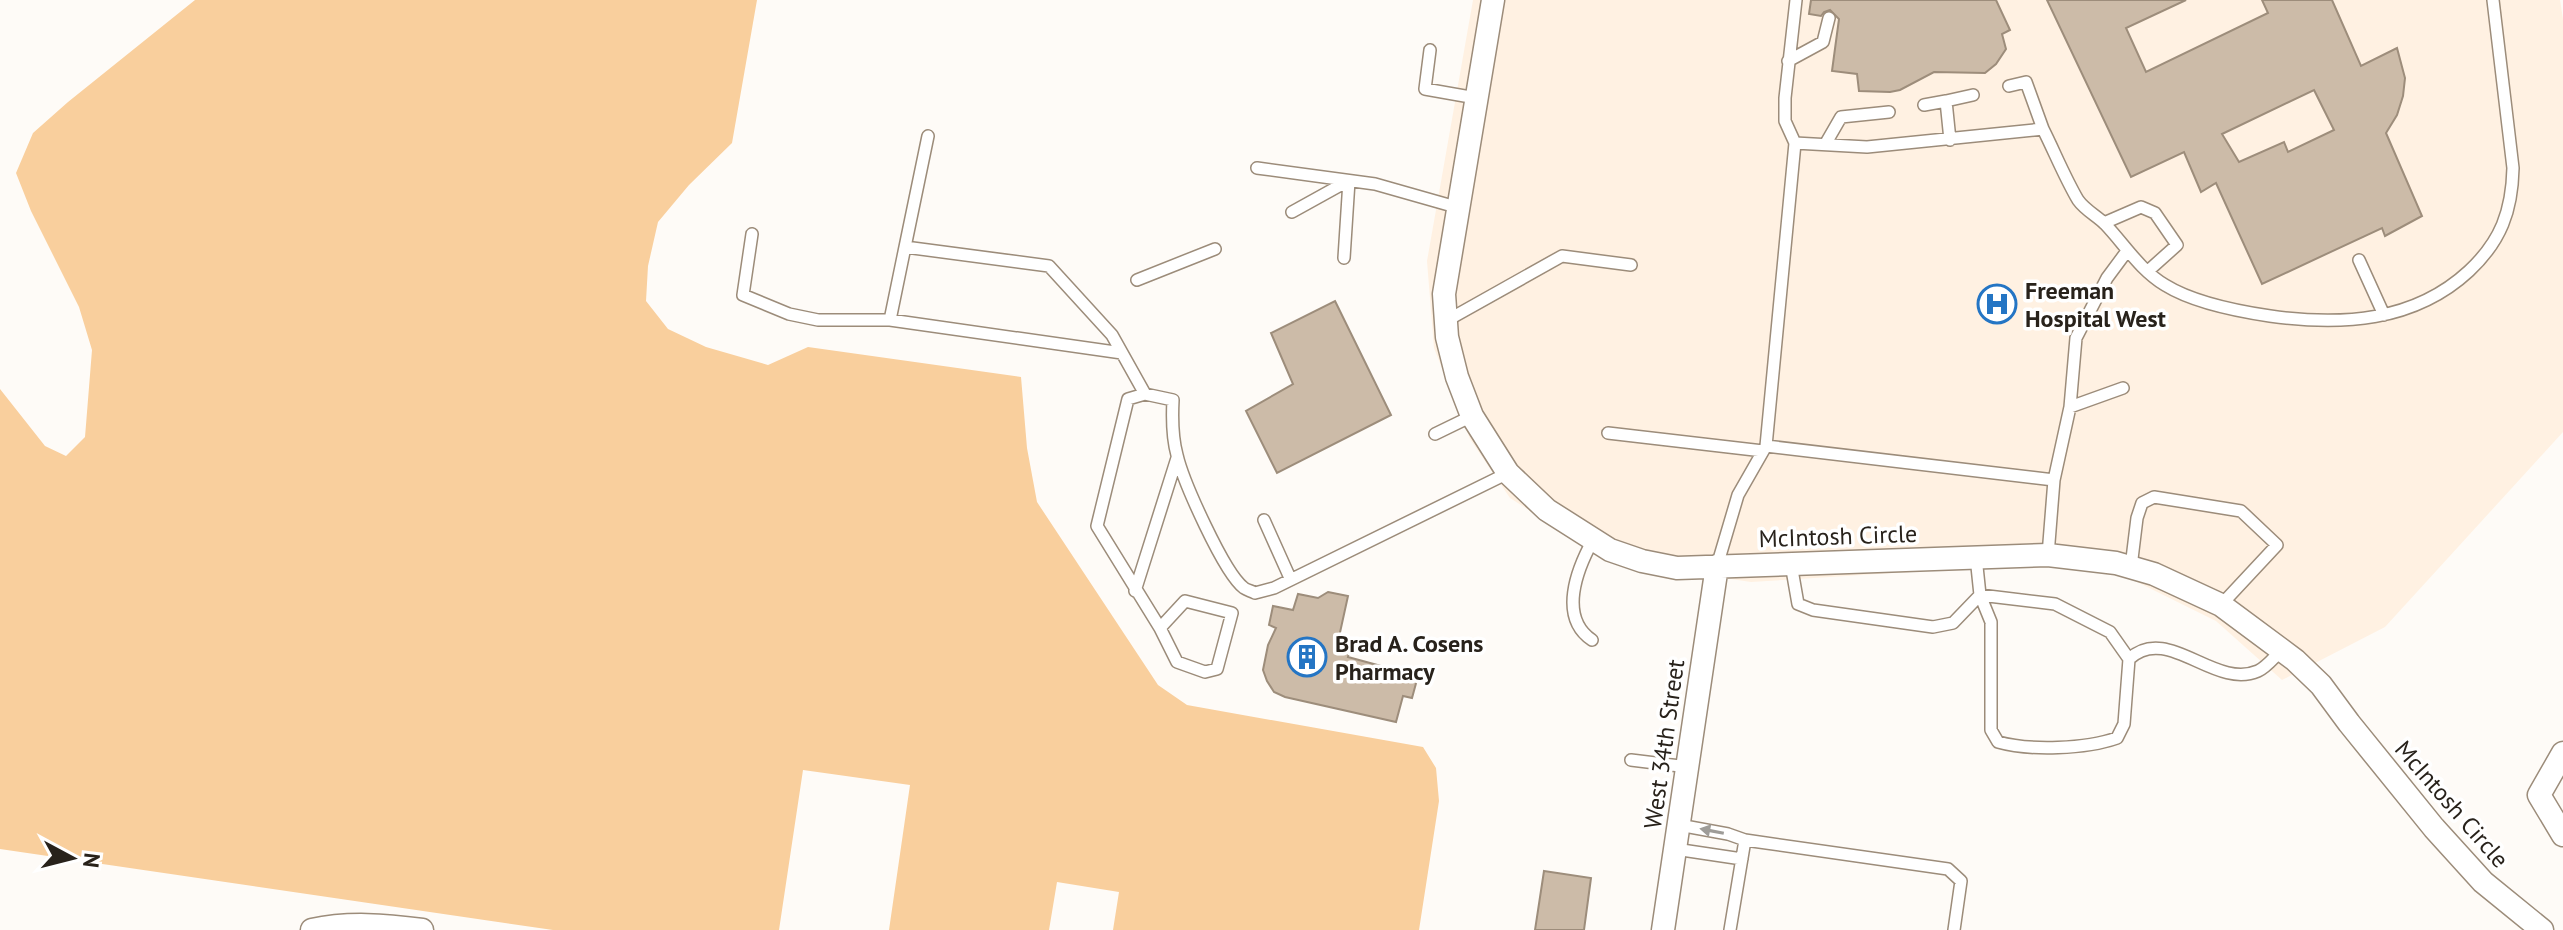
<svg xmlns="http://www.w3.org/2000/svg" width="2563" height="930" font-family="'PT Sans',sans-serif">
<rect width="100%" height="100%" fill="#fefbf7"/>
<path fill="#fff1e2" d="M1473,0H2560L2563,19V432L2385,627L2282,680L2216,621L2125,576L2037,564L1751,582L1606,560L1510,498L1470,439L1434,348L1427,261Z"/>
<path fill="#f9cf9d" d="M195,0H757L732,143L689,185L658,222L648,266L646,301L668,329L706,347L768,365L808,347L1021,377L1027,448L1037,502L1158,685L1187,705L1423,747L1436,768L1439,801L1419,930H1113L1119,892L1057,882L1049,930H889L910,785L803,770L779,930H553L0,849V389L45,446L66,456L85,437L92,350L79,307L31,211L16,173L33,133L68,102Z"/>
<path fill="#ccbba8" stroke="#9d8d7b" stroke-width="2" fill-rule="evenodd" d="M1811,0H1996L2010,30L2002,34L2006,49L1996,64L1985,73L1934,72L1900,90L1890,92L1859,91L1857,74L1832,71L1839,19L1830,10L1824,12L1821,16L1809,14Z
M2047,0H2186L2126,28L2146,72L2268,13L2262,0H2332L2361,66L2397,48L2405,78L2403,96L2397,115L2386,133L2422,216L2385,236L2382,228L2262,284L2216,183L2201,192L2184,152L2131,177ZM2314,90L2334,130L2288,152L2284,142L2239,162L2222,134Z
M1335,301L1391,415L1277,473L1246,411L1293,384L1271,333Z
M1328,592L1348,596L1339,637L1352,641L1348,657L1418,676L1412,698L1403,696L1396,722L1285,697L1274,692L1267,681L1263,670L1268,645L1276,628L1269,625L1273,606L1293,610L1298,594L1318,598Z
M1544,871L1591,878L1584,930H1535Z"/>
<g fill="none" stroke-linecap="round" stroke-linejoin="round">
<defs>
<path id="lane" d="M1430,50L1425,89L1476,98
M1788,61L1823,42L1829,18
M2009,86L2026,82L2043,129
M1924,105L1946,101
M1950,140L1946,101L1973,95
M1795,143L1867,147L2043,129C2055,153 2065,178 2078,200C2085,210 2097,216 2105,224C2125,245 2140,270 2165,285C2194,303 2236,311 2270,316C2341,326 2414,322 2469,271C2501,241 2512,211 2513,168L2493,0
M1826,143L1841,117L1889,112
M1257,168L1375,184L1456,207
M1292,212L1348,181
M2104,223L2141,207L2155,213L2177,245L2148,271
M752,234L743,295L789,314L818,320H890
M905,247L928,136
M1344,258L1349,181
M2359,260L2384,315
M1137,280L1215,249
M1446,321L1562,256L1631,265
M1122,353L890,320L905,247L1049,266L1112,335L1145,394
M2070,407L2123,388
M1608,433L1763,451
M1435,434L1472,416
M1766,446L2054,480
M1264,520L1290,578
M2048,555L2054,480L2070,407L2076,338L2107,278L2127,251
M1791,564L1798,604L1813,610L1933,627L1953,623L1980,595L1976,557
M1717,566L1738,495L1766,446L1795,143L1785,121V98L1796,0
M2131,567L2137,518L2142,503L2154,497L2241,511L2277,545L2221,605
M1135,591L1177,458
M1980,595L2055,604L2110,632L2129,659L2124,724L2117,738C2086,749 2030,751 1998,742L1991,730V622Z
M1160,628L1185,601L1232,613L1217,669L1205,672L1177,662L1160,628L1097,526L1128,399L1145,394L1173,400C1172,419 1172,437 1177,455C1183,481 1224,573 1244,588C1247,590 1251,591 1255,593L1274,588L1508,473
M1592,640C1558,617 1577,569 1593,540
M2129,659C2168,623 2214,690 2258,671C2267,667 2275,656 2282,650
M1631,760L1688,767
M1679,825L1728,834L1745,840
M1675,849L1742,859
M1730,930L1745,840L1948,869L1961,881L1954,930"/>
<path id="street" d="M1493,0L1444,294L1447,337L1457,377L1472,416L1508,473L1547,510L1610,550L1642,561L1677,568L2048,555L2116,563L2154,574L2221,605L2295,660L2321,685L2349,723L2434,828L2483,882L2542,930
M2563,753L2539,795L2563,835
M312,930C348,922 386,925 422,930
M1663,930L1717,566"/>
</defs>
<use href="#lane" stroke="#9c8c7a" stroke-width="14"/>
<use href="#street" stroke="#9c8c7a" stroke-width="25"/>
<use href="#lane" stroke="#fff" stroke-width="11"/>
<use href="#street" stroke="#fff" stroke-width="22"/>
</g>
<defs><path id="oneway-solid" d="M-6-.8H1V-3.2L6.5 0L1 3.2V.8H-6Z" transform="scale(2)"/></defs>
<use fill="#9e9c98" href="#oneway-solid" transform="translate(1712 831) rotate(-169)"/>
<defs>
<symbol id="hospital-ring" viewBox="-11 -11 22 22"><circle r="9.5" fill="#fff" stroke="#2475c4" stroke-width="1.5"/><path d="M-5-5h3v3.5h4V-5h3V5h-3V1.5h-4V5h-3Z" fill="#2475c4"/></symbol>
<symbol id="building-ring" viewBox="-11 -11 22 22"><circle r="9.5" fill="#fff" stroke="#2475c4" stroke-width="1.5"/><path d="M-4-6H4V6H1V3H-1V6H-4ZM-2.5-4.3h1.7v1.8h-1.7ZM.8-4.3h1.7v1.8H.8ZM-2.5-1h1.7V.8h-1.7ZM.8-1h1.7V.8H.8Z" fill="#2475c4"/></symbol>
</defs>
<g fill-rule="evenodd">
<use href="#hospital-ring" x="1975" y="282" width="44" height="44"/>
<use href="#building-ring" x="1285" y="635" width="44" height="44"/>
</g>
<g text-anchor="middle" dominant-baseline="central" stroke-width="7" stroke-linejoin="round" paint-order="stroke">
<g font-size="24" font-weight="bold" fill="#28221b" stroke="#fff" text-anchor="start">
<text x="2025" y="290">Freeman<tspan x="2025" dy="28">Hospital West</tspan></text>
<text x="1335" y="643">Brad A. Cosens<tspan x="1335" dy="28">Pharmacy</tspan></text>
</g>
<g font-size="24" fill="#28221b" stroke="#fff">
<text transform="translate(1838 536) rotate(-2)">McIntosh Circle</text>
<text transform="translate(1664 744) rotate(-82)">West 34th Street</text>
<text transform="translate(2452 804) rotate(49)">McIntosh Circle</text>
</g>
</g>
<g transform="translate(72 858) rotate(97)" stroke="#ffffff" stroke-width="6" paint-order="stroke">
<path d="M0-6L14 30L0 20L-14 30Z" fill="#28221b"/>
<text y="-12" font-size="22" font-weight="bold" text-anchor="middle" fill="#28221b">N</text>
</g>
</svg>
